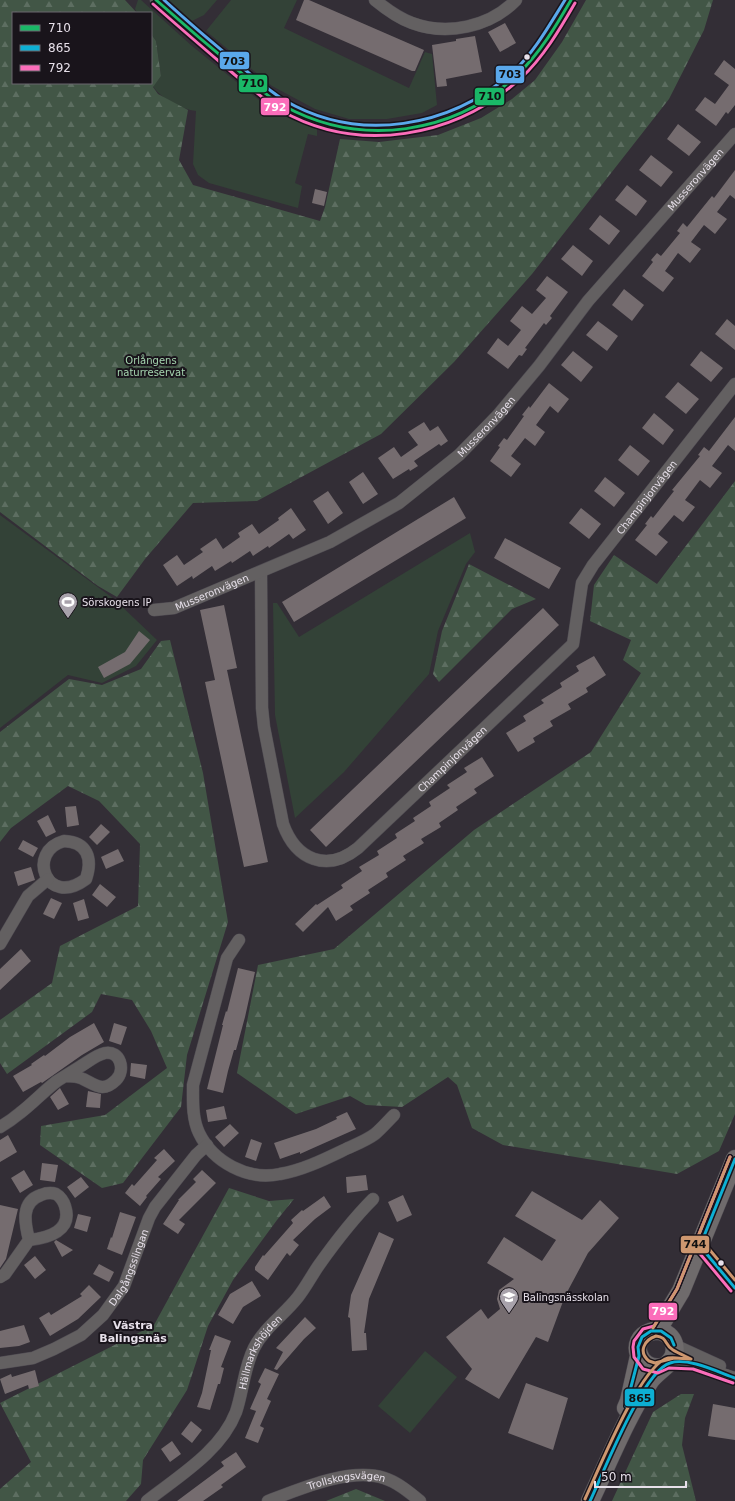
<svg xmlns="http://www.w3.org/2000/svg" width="735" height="1501" font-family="'DejaVu Sans',sans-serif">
<defs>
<pattern id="forest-firs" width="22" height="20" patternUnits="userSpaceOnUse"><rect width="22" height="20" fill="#425646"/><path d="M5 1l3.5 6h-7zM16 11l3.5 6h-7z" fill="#5d6e61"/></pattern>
</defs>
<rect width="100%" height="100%" fill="#332e36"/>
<path fill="#334237" d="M138,0H141L192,46L265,105L317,128V136L308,134L295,183L302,186L298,208L209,183L198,175L193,164L196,111C181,109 161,99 153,86L161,76L156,41L151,34V13H137L135,9Z
M169,0H217L204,15L192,21Z
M231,0H297L284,28L409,88L425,52L432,54L437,105L422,113L387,119H349L315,109L272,86L206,31Z
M0,515L114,599L157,640L136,666L102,683L68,675L0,728Z
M470,533L475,552L466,564L438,631L429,674L344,772L295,818L275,715L273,603H277L299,637Z
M425,1351L457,1377L410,1433L378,1406Z"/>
<path fill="url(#forest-firs)" d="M0,0H125L137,13H13V83H151V34L156,41L161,76L153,87L158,94L188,110L179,160L193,185L320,221L325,207L340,139L379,142L438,135L481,118L512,99L535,80L562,42L586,0H713L704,30L669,99L532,274L454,362L381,434L257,501L193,503L145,559L117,597L98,586L0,512Z
M735,481V1114L719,1151L677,1174L503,1145L472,1128L457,1085L448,1077L402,1107L366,1105L350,1096L296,1114L237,1073L258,965L334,949L474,830L591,752L641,673L623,660L631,640L590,621L594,585L614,555L657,584Z
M469,564L536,599L512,609L439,682L433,674L442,631Z
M170,640L203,773L228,922L187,1055L181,1107L123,1183L102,1188L40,1145L41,1126L105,1115L167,1068L151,1031L132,1000L101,994L92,1012L7,1074L0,1063V1020L52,983L60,946L138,906L140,844L99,801L68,786L11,828L0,842V732L69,679L102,685L141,669L161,641Z
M229,1188L269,1201L294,1199L277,1220L233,1280L208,1326L187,1390L143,1460L141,1484L126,1501H0V1489L31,1462L0,1403L154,1325Z
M681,1394H694L685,1418L682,1445L696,1501H612L653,1412Z
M356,1489L385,1501H326Z"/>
<path fill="#756c6f" d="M304,0H309L424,50L415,71H412L296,20Z
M505,23L516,43L500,52L488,32Z
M475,36L482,72L446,79L447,86L437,87L432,45L456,41V39Z
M724,60L735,69V105L728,114L726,112L716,126L695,110L705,97L715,104L729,85L714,74Z
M678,124L701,142L689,156L667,139Z
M651,155L673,172L661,187L639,170Z
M735,170V199L730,195L717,212L727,219L715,234L704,225L691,242L701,249L690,263L678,253L665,271L674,278L663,292L642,276L653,262L651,260L657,253L661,256L680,233L677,231L683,223L687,227L712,196L714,198Z
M627,185L647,201L636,216L615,200Z
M315,189L327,192L324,206L312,203Z
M600,215L620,231L609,245L589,229Z
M573,245L593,261L582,276L561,259Z
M547,276L568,292L550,316L552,318L546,325L544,323L525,348L527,349L522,356L519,355L508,369L487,353L498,338L508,346L521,330L510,321L522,306L532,314L546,298L536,290Z
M624,289L644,305L632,321L612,305Z
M727,319L735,326V350L715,334Z
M598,321L618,336L607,351L586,335Z
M573,351L593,367L581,382L561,365Z
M701,351L723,368L711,382L690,365Z
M678,382L699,399L686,414L665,397Z
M549,383L569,399L558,413L550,406L536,425L545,432L535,446L525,438L511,456L521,464L511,477L490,461L500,447L498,446L504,438L507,440L524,416L522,415L529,406L530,408Z
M654,413L674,430L663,445L642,428Z
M735,417V451L728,445L712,466L722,473L710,488L700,480L685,500L695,507L683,522L674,515L658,534L668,542L656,556L635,540L647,525L645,524L651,516L653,518L674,491L672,490L700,456L698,455L704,447L709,451Z
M424,422L430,431L438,426L448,441L441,446L439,444L414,461L418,466L410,471L409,469L393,479L378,458L394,447L401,457L418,445L408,432Z
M630,445L650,461L638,476L618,460Z
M363,472L378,494L363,504L349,482Z
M605,477L625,493L614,507L594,491Z
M328,491L343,513L328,524L313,501Z
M454,497L466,518L294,622L282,602Z
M291,508L306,530L293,539L289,534L269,548L268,546L253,556L250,551L232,563L231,561L215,571L212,566L193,579L192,576L177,586L163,565L177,555L184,565L203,552L200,549L216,538L223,549L240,537L238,533L252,524L259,534L279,520L278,518Z
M581,508L601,524L589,539L569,523Z
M505,538L561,568L549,589L494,558Z
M224,605L237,668L227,670L268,862L244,867L205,682L215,680L200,610Z
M543,608L559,625L326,847L310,830Z
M139,631L150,640L130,664L104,678L98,667L125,652Z
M594,656L606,675L586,688L588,692L568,704L571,709L550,721L553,726L533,738L535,742L518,752L506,733L526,721L523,716L544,703L541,700L562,687L560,683L579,671L576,666Z
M482,757L494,776L474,789L477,793L456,807L458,810L439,823L441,827L421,839L424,843L403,856L406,860L386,873L388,877L368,890L370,893L350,906L353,910L336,921L328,907L303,932L295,924L316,904L317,905L343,888L341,885L362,871L359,867L379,855L377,851L397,838L395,834L415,821L413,818L431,806L429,802L450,788L447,785L467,772L464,768Z
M76,806L79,825L67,827L65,807Z
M48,815L56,832L46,837L37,821Z
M101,824L110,832L97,845L89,837Z
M23,840L38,848L33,857L18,849Z
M118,849L124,861L106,869L101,857Z
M31,867L35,880L18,886L14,872Z
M100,884L116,897L107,907L92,895Z
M51,898L62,903L54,919L43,914Z
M84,899L89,918L78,921L73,903Z
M21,949L31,961L0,990V969Z
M238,968L255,972L245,1017L236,1050H234L228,1071L223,1093L207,1089L223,1025H222L226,1011L227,1012Z
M94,1023L104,1042L82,1055L42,1083L41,1082L23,1092L13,1076L32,1065L31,1064L44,1055L45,1056L70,1037Z
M114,1023L127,1027L121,1045L109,1041Z
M131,1063L147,1065L145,1079L130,1076Z
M60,1088L69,1104L58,1110L50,1097Z
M88,1091L101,1094L100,1108L86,1107Z
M224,1106L227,1119L208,1122L206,1110Z
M347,1112L356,1129L311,1149L300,1154V1152L280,1159L274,1143L316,1129L337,1119L336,1117Z
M230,1124L239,1133L224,1147L215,1137Z
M8,1135L17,1152L0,1162V1140Z
M251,1139L262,1143L256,1161L245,1157Z
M164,1149L175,1161L158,1177L161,1179L146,1196L147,1197L140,1206L125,1193L132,1184L134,1186L157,1160L154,1158Z
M42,1163L58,1165L55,1182L40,1180Z
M24,1170L33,1185L20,1193L11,1178Z
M202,1170L216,1183L179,1220L185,1224L178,1234L163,1224L179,1200H178L196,1182L193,1179Z
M366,1175L368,1190L347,1193L346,1177Z
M81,1177L89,1187L75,1198L67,1187Z
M532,1191L582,1220L600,1200L619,1218L588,1253L565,1296L548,1342L536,1337L499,1399L465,1379L472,1369L446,1337L481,1309L488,1319L500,1309L497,1299L499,1290L514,1279L487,1263L504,1237L542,1261L556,1240L515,1216Z
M403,1195L412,1215L397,1222L388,1202Z
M324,1196L331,1207L315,1219L293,1240L299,1245L290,1256L287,1253L268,1280L255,1270V1267L263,1255L264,1256L293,1223L291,1220L302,1210L303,1211Z
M0,1205L18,1209L6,1259L0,1268Z
M120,1212L136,1217L122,1255L107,1249L111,1237L112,1238Z
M78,1214L91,1217L87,1232L74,1228Z
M379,1232L394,1239L369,1299L364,1333H366L367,1350L352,1351L350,1318L348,1317L351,1295Z
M56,1240L73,1250L62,1257L54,1242Z
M35,1256L46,1270L35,1279L24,1265Z
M99,1264L114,1272L109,1282L93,1274Z
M252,1281L261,1296L243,1307L233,1324L218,1315L230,1294Z
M89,1285L101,1297L78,1319L50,1336L39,1318L49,1312L51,1315L82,1296L80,1294Z
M305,1317L316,1328L304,1339L277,1370L274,1369L283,1352L276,1348Z
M24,1325L30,1342L19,1346L0,1348V1331Z
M215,1335L231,1341L221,1367L224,1368L220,1384H218L210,1410L197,1407L202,1393L211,1350H209Z
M265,1368L279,1374L267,1399L271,1401L260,1426L264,1428L258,1443L245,1438L256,1411L250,1409L261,1384L258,1382Z
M35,1370L39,1386L29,1389L28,1385L5,1394L0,1379L11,1374L12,1377Z
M526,1383L568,1398L553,1450L508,1433Z
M713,1404L735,1408V1440L708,1436Z
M191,1421L202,1430L192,1443L181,1434Z
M172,1441L181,1454L170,1462L161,1449Z
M236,1452L246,1467L221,1485L223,1487L203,1501H177L224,1466L221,1462Z"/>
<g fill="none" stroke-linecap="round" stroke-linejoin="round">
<defs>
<g id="minor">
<path d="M156,0C182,23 208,45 234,67C250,80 266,96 284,106C357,150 459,133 518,74C539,53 556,25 571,0"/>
<path d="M375,0C386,9 398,18 412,23C447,36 490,27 516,0"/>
<path id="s1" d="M261,572L262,708L264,727L283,824C296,860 327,873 358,848L573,644L582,583L593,565L735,384"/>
<path id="s2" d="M154,610L174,608L330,542L399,503L459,455L498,415L539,366L588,301L735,134"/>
<path d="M64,841C87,842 93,858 86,879C46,909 26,851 64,841Z"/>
<path d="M239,940L227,958L193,1085C193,1101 192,1118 199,1133C213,1162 248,1181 280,1174C304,1170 327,1158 348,1148C357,1144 367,1140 375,1134C382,1128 388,1121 394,1115"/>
<path d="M0,944L28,896L48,879"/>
<path d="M0,1127C7,1123 14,1118 20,1113C33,1103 44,1091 57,1081C65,1076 73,1071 81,1066C88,1062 96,1055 105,1053C120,1050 126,1070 116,1080C103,1093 96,1085 83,1079C77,1076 72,1076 65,1076"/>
<path d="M0,1277L5,1274L29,1240C48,1238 73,1231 65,1206C64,1202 60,1196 56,1194C50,1192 46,1193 41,1195C20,1202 25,1224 29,1240"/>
<path d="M674,1345L720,1366"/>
<path id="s3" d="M0,1363L33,1358L54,1349L81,1335L103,1315L124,1286L149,1218L155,1207L196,1155L207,1145"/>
<path d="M668,1363C694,1362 711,1371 735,1378"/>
<path id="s4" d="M147,1501C179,1476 221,1451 236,1412C243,1391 244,1368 254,1348C264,1328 284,1315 298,1297C306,1287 312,1275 319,1265C336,1241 353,1219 373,1199"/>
<path id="s5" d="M268,1501C300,1489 350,1467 384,1478C397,1482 409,1492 420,1501"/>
</g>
<path id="secondary" d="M657,1331L681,1291L735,1159
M626,1408L629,1401L639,1356
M590,1501C609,1461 626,1418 650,1381C657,1371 672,1364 674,1354C678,1339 664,1327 650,1332C628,1339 638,1372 662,1367"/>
</defs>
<use href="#minor" stroke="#4f4b52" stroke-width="13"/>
<use href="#secondary" stroke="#4f4b52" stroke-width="19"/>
<use href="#minor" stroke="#636061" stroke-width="12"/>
<use href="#secondary" stroke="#6f6b6c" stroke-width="18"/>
<defs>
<path id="bus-1" d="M156,0C183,24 211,48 239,71C253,83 267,97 284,106C361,148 455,135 518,74C540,53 556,26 571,0"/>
<path id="bus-2" d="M700,1246L735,1159
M700,1246L735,1288
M626,1406L639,1356L638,1347L642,1337L651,1331H661L671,1338L674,1345
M590,1501C603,1474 643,1371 670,1363C688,1357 718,1372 735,1378"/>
<path id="bus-3" d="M153,4C180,28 207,51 235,75C250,87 264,100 280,110C359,155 455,138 521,78C543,58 560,29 575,3
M730,1157L677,1289L654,1326L643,1329L634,1341L633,1347L634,1357L643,1369L658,1373L669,1368L693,1369L733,1383
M696,1249L731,1291"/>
<path id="bus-4" d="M704,1243L735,1280
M653,1328L677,1289L730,1157
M656,1336C668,1337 664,1345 673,1350C678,1353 685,1356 691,1359L674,1358L655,1363L649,1361C638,1352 644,1340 656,1336Z
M585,1499C599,1469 638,1372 665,1359C671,1356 682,1359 689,1359"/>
<path id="bus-5" d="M164,0C189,23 215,45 242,67C256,79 269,91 284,100C359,144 451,128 514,71C535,51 550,24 565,0"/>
</defs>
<use href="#bus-1" stroke="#19141b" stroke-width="6"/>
<use href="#bus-2" stroke="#19141b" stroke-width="6"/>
<use href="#bus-3" stroke="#19141b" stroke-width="6"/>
<use href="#bus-4" stroke="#19141b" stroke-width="6"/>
<use href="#bus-5" stroke="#19141b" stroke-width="6"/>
<use href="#bus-1" stroke="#1ab867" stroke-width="3"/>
<use href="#bus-2" stroke="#0dafd3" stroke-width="3"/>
<use href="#bus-3" stroke="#fb6dba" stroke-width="3"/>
<use href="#bus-4" stroke="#cd976f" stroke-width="3"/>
<use href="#bus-5" stroke="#5aa8eb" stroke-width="3"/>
</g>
<defs>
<symbol id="stadium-pin" viewBox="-11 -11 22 30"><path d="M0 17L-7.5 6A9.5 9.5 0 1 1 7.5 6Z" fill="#a8a2ab" stroke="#19141b"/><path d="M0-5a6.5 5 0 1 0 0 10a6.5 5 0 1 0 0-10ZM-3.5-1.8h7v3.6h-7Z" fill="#fff"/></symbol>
<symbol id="school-pin" viewBox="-11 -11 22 30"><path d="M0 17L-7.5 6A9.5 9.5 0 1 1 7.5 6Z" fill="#a8a2ab" stroke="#19141b"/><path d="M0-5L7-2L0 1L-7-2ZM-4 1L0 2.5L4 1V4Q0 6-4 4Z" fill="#fff"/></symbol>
</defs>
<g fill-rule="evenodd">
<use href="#stadium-pin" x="57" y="591" width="22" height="30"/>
<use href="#school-pin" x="498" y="1286" width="22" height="30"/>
</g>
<g fill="#e7e0ea" stroke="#19141b" stroke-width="1.5">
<circle cx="527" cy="57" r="3.5"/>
<circle cx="721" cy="1263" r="3.5"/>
</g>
<g text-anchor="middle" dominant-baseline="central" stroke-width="4" stroke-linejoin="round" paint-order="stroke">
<g font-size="10" fill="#e7e0ea" stroke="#19141b">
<text stroke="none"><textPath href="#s2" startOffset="709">Musseronvägen</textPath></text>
<text stroke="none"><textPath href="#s2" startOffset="385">Musseronvägen</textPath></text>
<text stroke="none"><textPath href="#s1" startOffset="815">Champinjonvägen</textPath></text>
<text stroke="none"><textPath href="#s2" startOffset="61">Musseronvägen</textPath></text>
<text stroke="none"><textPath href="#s1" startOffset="479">Champinjonvägen</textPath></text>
<text stroke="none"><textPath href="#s3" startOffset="171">Dalgångsslingan</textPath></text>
<text stroke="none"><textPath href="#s4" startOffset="193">Hällmarkshöjden</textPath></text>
<text stroke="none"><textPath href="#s5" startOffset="82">Trollskogsvägen</textPath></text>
</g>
<g font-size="10" fill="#a6d6b0" stroke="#19141b">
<text x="151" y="360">Orlångens<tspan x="151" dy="12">naturreservat</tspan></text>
</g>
<g font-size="10" fill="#e7e0ea" stroke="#19141b" text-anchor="start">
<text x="82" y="602">Sörskogens IP</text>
<text x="523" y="1297">Balingsnässkolan</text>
</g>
<g font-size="11" font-weight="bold" fill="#e7e0ea" stroke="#19141b">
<text x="133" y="1325">Västra<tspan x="133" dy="13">Balingsnäs</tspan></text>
</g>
</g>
<g stroke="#19141b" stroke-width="1.5">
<rect x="219" y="51" width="31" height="19" rx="4" fill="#5aa8eb"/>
<rect x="495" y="65" width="30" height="19" rx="4" fill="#5aa8eb"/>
<rect x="238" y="74" width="30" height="19" rx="4" fill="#1ab867"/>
<rect x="474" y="87" width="31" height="19" rx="4" fill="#1ab867"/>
<rect x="260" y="97" width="30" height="19" rx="4" fill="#fb6dba"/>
<rect x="680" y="1235" width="30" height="19" rx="4" fill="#cd976f"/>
<rect x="648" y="1302" width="30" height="19" rx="4" fill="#fb6dba"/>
<rect x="624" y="1388" width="31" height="19" rx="4" fill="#0dafd3"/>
</g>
<g font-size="11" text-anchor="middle" font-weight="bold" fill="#fff">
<text x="275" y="111">792</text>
<text x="663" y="1315">792</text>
</g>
<g font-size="11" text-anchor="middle" font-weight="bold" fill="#111">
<text x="234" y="65">703</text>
<text x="510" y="78">703</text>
<text x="253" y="87">710</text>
<text x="490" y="100">710</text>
<text x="695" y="1248">744</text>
<text x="640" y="1402">865</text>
</g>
<rect x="12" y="12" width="140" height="72" fill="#19141b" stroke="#6b666e"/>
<rect x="20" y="25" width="20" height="6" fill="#1ab867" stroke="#6b666e"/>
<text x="48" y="32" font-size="12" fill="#e7e0ea">710</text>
<rect x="20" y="45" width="20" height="6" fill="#0dafd3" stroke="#6b666e"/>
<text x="48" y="52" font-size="12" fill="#e7e0ea">865</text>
<rect x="20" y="65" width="20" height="6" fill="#fb6dba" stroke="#6b666e"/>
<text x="48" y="72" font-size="12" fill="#e7e0ea">792</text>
<path d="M595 1481v6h91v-6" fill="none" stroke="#e7e0ea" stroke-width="2"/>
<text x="601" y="1481" font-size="12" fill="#e7e0ea" stroke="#19141b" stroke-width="3" paint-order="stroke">50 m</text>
</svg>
